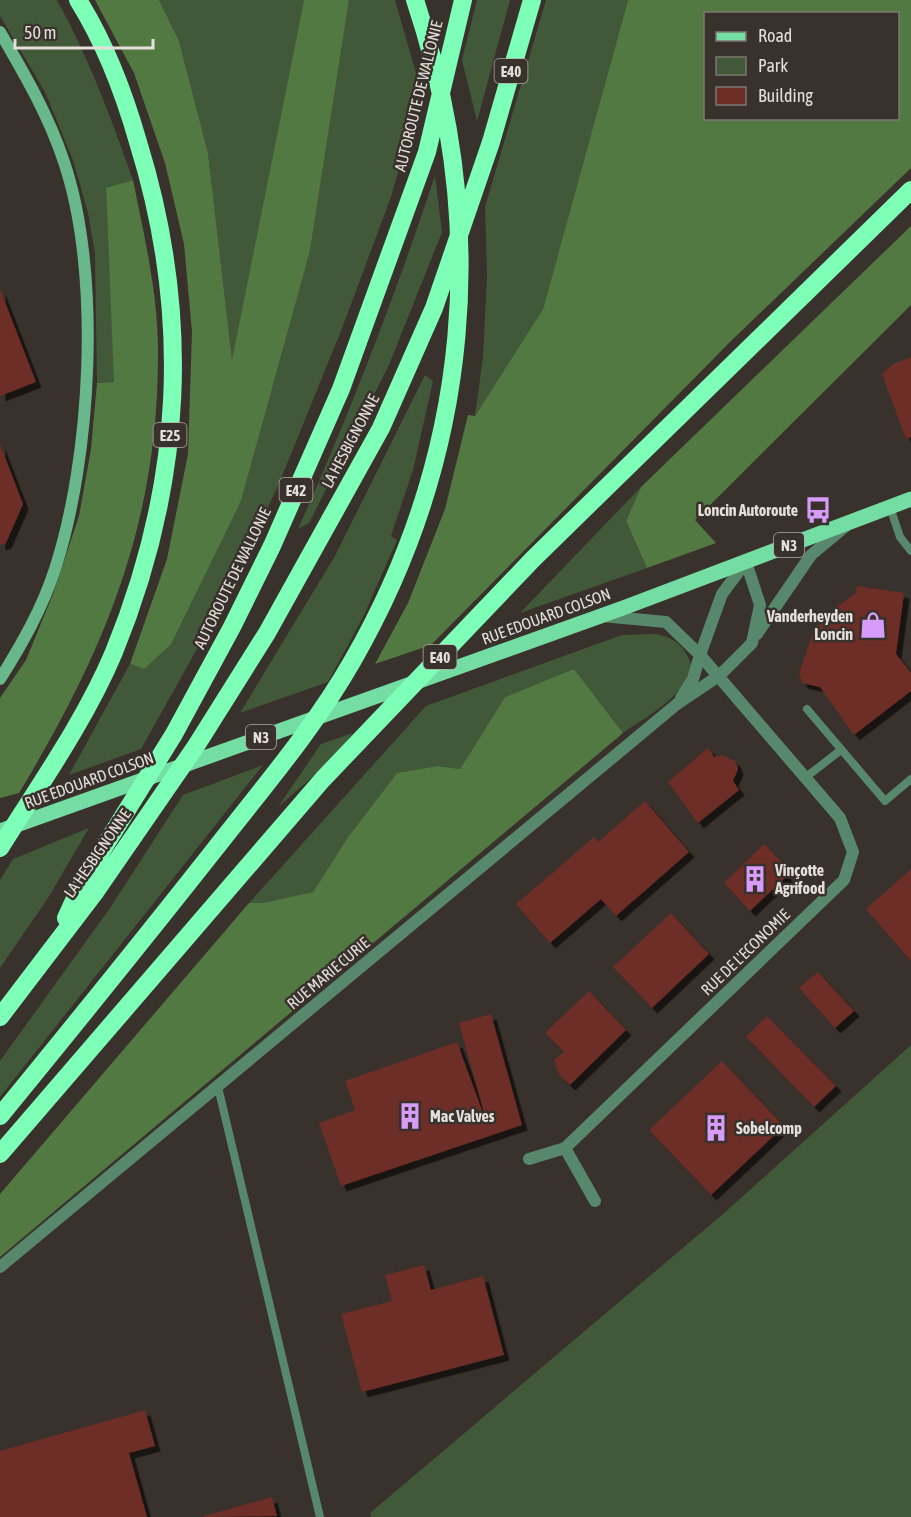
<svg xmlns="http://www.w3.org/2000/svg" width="911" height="1517" font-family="'Asap Condensed',sans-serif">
<defs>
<filter id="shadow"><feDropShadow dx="5.5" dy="5.5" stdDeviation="0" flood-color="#0009"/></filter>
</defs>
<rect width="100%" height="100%" fill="#39312b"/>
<path fill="#425939" d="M0,0H57C89,58 111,118 133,180L106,189L115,382L97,383L95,253L88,213L73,160L45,92L0,16Z
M159,0H304L232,362L208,153L179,41Z
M349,0H395L421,90L391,197L341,331L278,486L216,615L141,749L69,775L130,664L144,669L241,501L310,251Z
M477,0H510L477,121L462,60Z
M546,0H628L543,309L475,416L483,357L487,276L485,207Z
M435,176L442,232L389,365L309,523L298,529C350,413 395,296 435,176Z
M425,375L433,381L413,470L391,536L397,540L363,617L328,682L240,713L335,556Z
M641,487L626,521L647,568L520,613Z
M655,634C676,638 684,646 692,666C681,700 651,713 623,733L574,669L505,697L460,769L437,766L397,773L348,837L313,892L263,903H249L426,706L622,635Z
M353,733L332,760L278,807L321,744Z
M263,765L0,1097V1061L110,908L183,795Z
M89,828L48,898L0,968V880L13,859Z
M911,1045V1517H371L370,1513L723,1214Z"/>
<path fill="#537943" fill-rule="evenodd" d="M95,0H159L179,41L208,153L232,360L304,0H349L310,251L241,501L171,644L144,669L130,664L167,559L188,454L192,332L184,244L165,163L134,73Z
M628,0H911V168L731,341L431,645L375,664L408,603L445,509L468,415L475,416L543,309ZM706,14H898V118H706Z
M133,180C144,235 158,293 158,350C159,521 106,649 19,793L0,798V698L26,660L53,594L79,516L91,449L97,383L114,382L106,188Z
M911,226V305L695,520L716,543L647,568L626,521L641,487Z
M574,669L623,733L0,1257V1194L249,903H263L313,892L348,837L397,773L437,766L460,769L505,697Z"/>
<path fill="#6c2d27" filter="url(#shadow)" d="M0,289L36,382L0,396Z
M911,357V437L906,439L882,374L893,364Z
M0,444L23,504L6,543L0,545Z
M857,586L904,593L896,654L911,673V691L854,735L820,687L802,683L799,673L813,632L836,607L856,593Z
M708,748L714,757L722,755L735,761L738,769L733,781L739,790L698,823L668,782Z
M645,801L689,852L616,916L601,899L550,943L516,904L594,837L598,842Z
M764,844L784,864L779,868L787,876L750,911L724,883Z
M911,869V961L866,909Z
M671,913L709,954L652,1008L613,967Z
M818,972L854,1011L835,1028L799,988Z
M589,991L626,1030L570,1085L559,1075L554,1060L564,1052L545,1033Z
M491,1014L522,1125L341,1186L319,1123L355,1110L345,1081L457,1042L488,1127L459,1023Z
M767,1016L836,1086L814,1107L746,1037Z
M722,1061L784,1126L711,1195L649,1130Z
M424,1265L431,1290L483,1276L504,1355L362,1392L341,1314L392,1301L385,1275Z
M145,1410L155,1446L129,1453L147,1517H0V1451Z
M272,1497L277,1516L204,1517V1516Z"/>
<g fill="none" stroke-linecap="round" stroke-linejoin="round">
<path stroke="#58886b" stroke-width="8" d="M890,507L900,537L911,551
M807,709L885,801L911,779
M806,777L841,750
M218,1087L320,1517"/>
<path stroke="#58886b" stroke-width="12" d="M602,616L666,622L700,655L693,679L681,698
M757,634L811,555L846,526
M565,1148L595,1201
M529,1159L565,1148L844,880L853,852L840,818L700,655L722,594L746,562
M0,1267L677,704L720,675L752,643L760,605L746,562"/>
<path stroke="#69b88b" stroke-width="12" d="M0,32C24,73 49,116 64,162C102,274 91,458 55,569C42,609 22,644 0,679"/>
<path stroke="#74dda3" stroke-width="15" d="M0,831L623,608L911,499"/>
<path stroke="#7effb8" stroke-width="18" d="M0,848C40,784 85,721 114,652C183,483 192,316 138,142C124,93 105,43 78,0
M66,918L83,881L174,734L232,627L272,546L341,389L427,152L463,0
M0,1017L96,891L196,746L267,633L381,428L434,308L491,142L532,0
M0,1116C72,1028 144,939 215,849C262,789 315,727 353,660C471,454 490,224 415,0
M0,1154L323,779L533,559L911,190"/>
</g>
<defs>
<symbol id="bus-bare" viewBox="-9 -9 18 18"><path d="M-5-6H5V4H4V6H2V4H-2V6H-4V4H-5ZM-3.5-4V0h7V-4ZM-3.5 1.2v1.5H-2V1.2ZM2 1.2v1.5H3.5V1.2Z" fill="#d79bf9" stroke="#39312b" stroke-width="2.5" paint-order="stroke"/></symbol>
<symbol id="shop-bare" viewBox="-9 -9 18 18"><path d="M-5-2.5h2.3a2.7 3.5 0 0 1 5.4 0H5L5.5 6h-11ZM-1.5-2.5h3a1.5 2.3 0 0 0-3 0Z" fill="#d79bf9" stroke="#39312b" stroke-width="2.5" paint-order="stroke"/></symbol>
<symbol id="building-bare" viewBox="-9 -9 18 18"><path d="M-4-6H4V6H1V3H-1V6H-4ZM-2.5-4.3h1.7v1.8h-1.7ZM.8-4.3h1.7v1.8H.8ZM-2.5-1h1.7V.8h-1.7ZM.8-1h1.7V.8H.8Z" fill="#d79bf9" stroke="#39312b" stroke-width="2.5" paint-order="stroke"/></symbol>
</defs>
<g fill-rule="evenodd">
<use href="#bus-bare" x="799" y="491" width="38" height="38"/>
<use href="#shop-bare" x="854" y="606" width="38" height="38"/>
<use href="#building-bare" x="736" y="860" width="38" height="38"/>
<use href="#building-bare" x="391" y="1097" width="38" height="38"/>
<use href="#building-bare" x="697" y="1109" width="38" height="38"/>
</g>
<g text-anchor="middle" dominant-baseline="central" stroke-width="5" stroke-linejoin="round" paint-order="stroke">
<g fill="#39312b" stroke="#b1aba7" stroke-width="1.5">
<rect x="494.5" y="59" width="33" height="24" rx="4.5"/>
<rect x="153.5" y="423" width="33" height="24" rx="4.5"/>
<rect x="279.5" y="478" width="33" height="24" rx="4.5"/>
<rect x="774" y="533" width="30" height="24" rx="4.5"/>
<rect x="423.5" y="645" width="33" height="24" rx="4.5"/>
<rect x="246" y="725" width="30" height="24" rx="4.5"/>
</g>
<g font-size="15" font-weight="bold" fill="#e5dfdc">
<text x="511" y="71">E40</text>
<text x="170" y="435">E25</text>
<text x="296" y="490">E42</text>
<text x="789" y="545">N3</text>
<text x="440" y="657">E40</text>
<text x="261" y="737">N3</text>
</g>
<g font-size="16" fill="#e5dfdc" stroke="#39312b">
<text transform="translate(418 96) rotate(-76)">AUTOROUTE DE WALLONIE</text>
<text transform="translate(350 441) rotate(-62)">LA HESBIGNONNE</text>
<text transform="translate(232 578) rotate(-64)">AUTOROUTE DE WALLONIE</text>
<text transform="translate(546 616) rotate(-20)">RUE EDOUARD COLSON</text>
<text transform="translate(89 780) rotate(-20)">RUE EDOUARD COLSON</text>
<text transform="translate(97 853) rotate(-55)">LA HESBIGNONNE</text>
<text transform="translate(745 952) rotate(-44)">RUE DE L'ECONOMIE</text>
<text transform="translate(328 973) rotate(-40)">RUE MARIE CURIE</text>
</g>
<g font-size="16" font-weight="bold" fill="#e5dfdc" stroke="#39312b" text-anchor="start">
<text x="798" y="510" text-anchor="end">Loncin Autoroute</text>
<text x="853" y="616" text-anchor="end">Vanderheyden<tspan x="853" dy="18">Loncin</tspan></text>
<text x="775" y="870">Vinçotte<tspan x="775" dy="18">Agrifood</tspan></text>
<text x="430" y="1116">Mac Valves</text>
<text x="736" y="1128">Sobelcomp</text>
</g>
</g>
<rect x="704" y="12" width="195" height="108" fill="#39312b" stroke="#7e7772" stroke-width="1.5"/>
<rect x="716" y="32" width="30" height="9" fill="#74dda3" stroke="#7e7772" stroke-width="1.5"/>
<text x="758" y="42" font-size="18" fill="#e5dfdc">Road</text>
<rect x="716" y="57" width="30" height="18" fill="#425939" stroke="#7e7772" stroke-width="1.5"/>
<text x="758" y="72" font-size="18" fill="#e5dfdc">Park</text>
<rect x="716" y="87" width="30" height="18" fill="#6c2d27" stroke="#7e7772" stroke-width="1.5"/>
<text x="758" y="102" font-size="18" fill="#e5dfdc">Building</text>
<path d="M15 39v9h138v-9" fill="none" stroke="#e5dfdc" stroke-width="3"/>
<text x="24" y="39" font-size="18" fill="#e5dfdc" stroke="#39312b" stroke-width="4.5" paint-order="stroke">50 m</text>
</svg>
